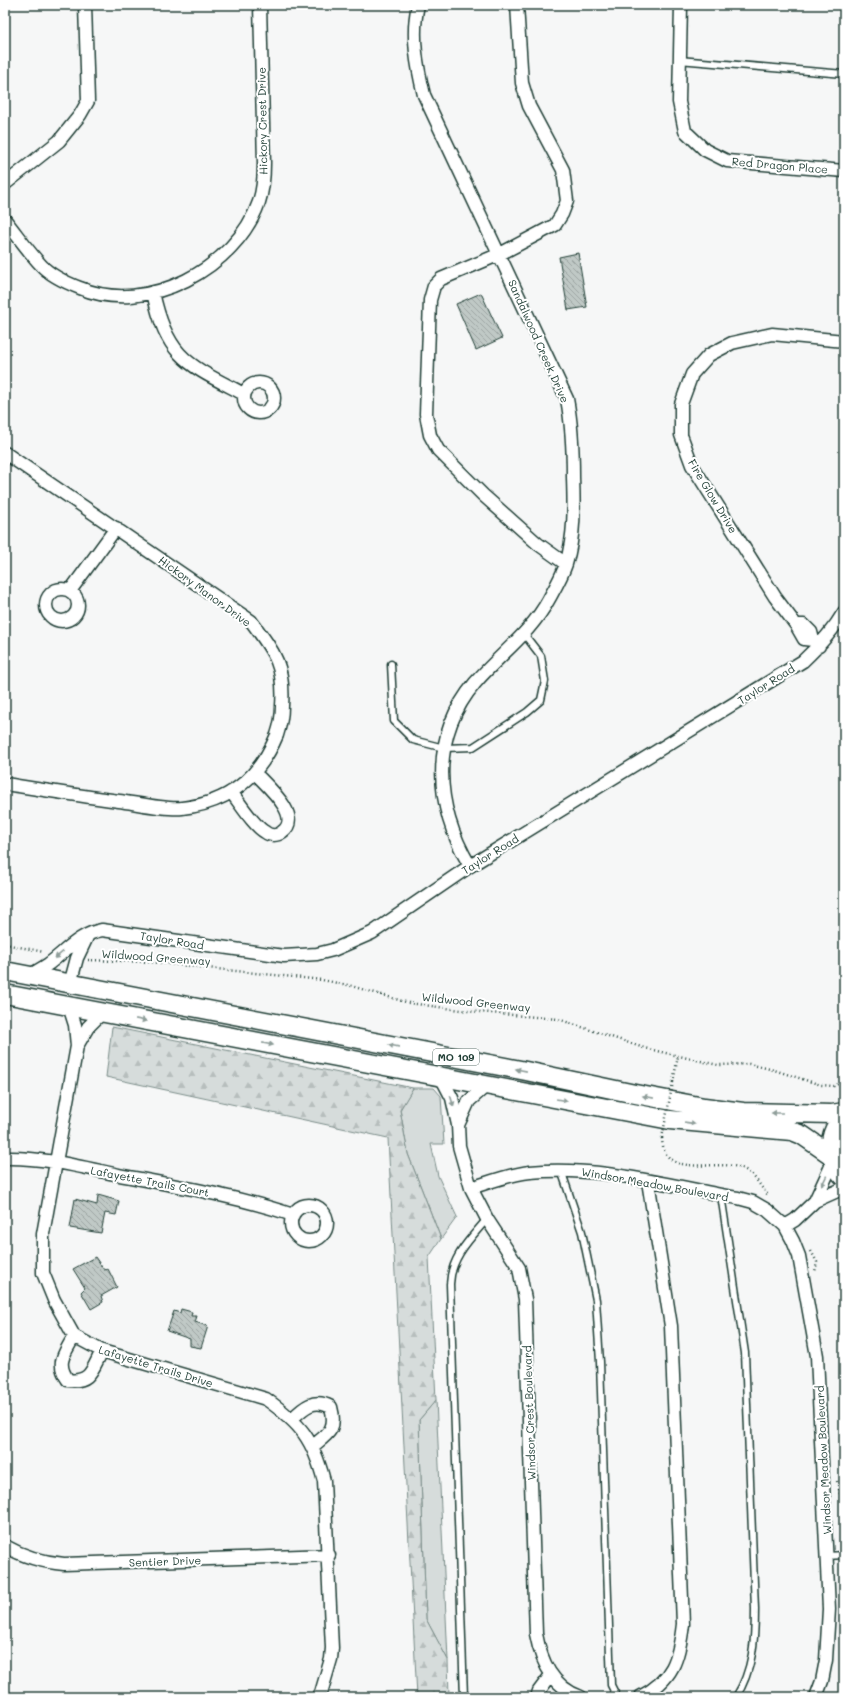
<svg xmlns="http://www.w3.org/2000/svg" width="849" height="1702" font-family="Mali,sans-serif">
<defs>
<pattern id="forest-firs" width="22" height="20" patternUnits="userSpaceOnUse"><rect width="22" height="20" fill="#d6dcdb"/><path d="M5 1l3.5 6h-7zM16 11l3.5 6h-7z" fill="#b7bebd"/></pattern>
<pattern id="building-back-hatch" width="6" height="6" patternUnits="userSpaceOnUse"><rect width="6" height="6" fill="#c0c9c6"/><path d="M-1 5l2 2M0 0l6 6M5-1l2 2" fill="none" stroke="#9ba4a2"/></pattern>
</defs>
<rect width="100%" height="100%" fill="#f6f7f7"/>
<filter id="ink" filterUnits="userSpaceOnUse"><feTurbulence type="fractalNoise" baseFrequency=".025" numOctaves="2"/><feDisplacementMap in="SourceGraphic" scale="8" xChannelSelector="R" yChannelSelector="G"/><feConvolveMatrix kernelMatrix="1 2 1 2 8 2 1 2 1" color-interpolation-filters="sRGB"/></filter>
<g filter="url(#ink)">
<path fill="#d6dcdb" stroke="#7a8c88" d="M413,1088H434L441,1096L444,1144H431L438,1176L457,1217L441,1239L408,1154L400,1109Z
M436,1400L448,1660L426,1619L419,1420Z"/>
<path fill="url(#forest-firs)" stroke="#7a8c88" d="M112,1027L413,1088L400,1110L408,1154L441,1239L429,1257L436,1400L419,1420L426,1619L448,1660L449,1697H417L388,1138L106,1077Z"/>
<path fill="url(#building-back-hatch)" stroke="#1f3d34" d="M578,253L587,307L568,310L559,257Z
M481,293L502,338L476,350L456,304Z
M98,1195L119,1201L116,1215L105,1213L101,1233L70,1228L75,1199L97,1205Z
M95,1257L104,1270L108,1269L117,1287L101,1296L103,1302L91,1309L81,1292L85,1288L73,1269Z
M181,1309L192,1312L191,1316H197L195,1322L208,1326L201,1348L190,1346V1339L167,1331L174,1311L180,1313Z"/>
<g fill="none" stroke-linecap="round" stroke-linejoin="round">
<defs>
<path id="service" d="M679,60L844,74
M391,664L394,721L413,740L444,748L473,747L527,712L541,700L545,681L541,656L524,634
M561,1170L582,1232L596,1300L600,1362L611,1685L617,1697
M721,1195L745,1353L755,1609C755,1640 753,1670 736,1697
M827,1556L844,1555
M464,1697L450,1284C451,1257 470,1239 487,1219"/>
<path id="minor" d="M418,5C411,35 417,66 424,95L567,399C572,425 573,450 573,477C574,506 575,535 566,564C562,576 555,588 549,599C531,633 499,655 475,683C429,738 435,807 470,866
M517,5L522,83L529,106L563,170L567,201L562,214L555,225L500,254L441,279L434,286L430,300L426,414L430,435L438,450L483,495L538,544L566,564
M681,5L679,102L685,131L705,150L727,161L844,171
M5,184L59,141L80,115L88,101L85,5
M5,220C17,235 28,251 41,265C50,275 67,283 80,288C147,316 236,268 259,202C263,190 264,176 264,163L260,5
M153,292C167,359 189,365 244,394
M244 398a15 15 0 1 1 30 0a15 15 0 1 1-30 0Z
M5,453L251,621C274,652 285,665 282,706C282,715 280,726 277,735C259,778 229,803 182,808C167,810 135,803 119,801C80,796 43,790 5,784
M46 605a16 16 0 1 1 32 0a16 16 0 1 1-32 0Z
M70,591L116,528
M796,625H804L811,632L813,640
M819,646L813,640L804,639L796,625L775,597L692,465L681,435V404L692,374L709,355L732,343L772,334L844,341
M231,792C240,803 253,825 265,832C270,836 277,836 282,832C304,817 266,785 255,773
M29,976C35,972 41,969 47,965C65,952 79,934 102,930L284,956L317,954L333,950L372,933L470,866L803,661C819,646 833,631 844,612
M70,984L77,958L88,935
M69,1006L75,1025L77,1046L43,1234V1273L54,1300L74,1336L102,1351L266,1399C301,1424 313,1439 324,1481L332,1648L331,1659L321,1693L318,1697
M77,1046L88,1027L102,1013
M441,1077L452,1098L458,1125L459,1146L471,1188L487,1219L519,1268L525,1299L536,1634C541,1661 552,1687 581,1697
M458,1125L469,1101L486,1086
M5,1158C43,1157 81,1167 119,1175C177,1186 236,1196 293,1215
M471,1188C490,1182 510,1174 530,1172C598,1165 671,1186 738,1198L753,1202L767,1210L785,1226L793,1241L799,1256L817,1356L829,1609L826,1660L822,1681L816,1697
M815,1201L833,1162
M291 1223a18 18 0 1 1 36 0a18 18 0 1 1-36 0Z
M785,1226L795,1220L815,1201L844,1188
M74,1336C65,1354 55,1362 68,1380C91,1383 92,1369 102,1351
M292,1419C304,1407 314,1398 331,1407C337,1429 329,1433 313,1446
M5,1546C24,1557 42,1562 64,1564L329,1555
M537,1697L539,1691L551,1675
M640,1697C673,1680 679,1659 683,1624L671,1326L648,1181"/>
<path id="primary" d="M5,971L526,1071L635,1094L704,1107L743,1112L832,1114L844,1112
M5,994L670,1120L792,1131L802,1135L831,1155
M844,1117C826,1133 827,1160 844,1177"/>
</defs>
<use href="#service" stroke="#1f3d34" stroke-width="9"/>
<use href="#minor" stroke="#1f3d34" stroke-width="15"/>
<use href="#primary" stroke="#1f3d34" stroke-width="21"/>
<path stroke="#1f3d34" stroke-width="2.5" stroke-dasharray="1 3" stroke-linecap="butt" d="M5,944L44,952
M88,960L150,962L322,980L348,985L409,1003L468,1011L558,1019L644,1048L718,1065L749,1064L774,1070L821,1085L834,1086L844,1081
M673,1082L678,1056
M662,1138C663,1181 716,1158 741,1168C755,1173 759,1186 769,1196
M811,1251L817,1262L815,1272
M837,1481L844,1509"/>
<use href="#service" stroke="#fff" stroke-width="6"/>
<use href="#minor" stroke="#fff" stroke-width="12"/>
<use href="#primary" stroke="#fff" stroke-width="18"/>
<path stroke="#1f3d34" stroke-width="2.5" stroke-dasharray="1 3" stroke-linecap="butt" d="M662,1138L673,1082"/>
</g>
<defs><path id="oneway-solid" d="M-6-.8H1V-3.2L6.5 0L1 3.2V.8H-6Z"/></defs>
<g fill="#8f9e9a">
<use href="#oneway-solid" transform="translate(59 955) rotate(139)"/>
<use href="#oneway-solid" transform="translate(141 1020) rotate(11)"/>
<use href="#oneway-solid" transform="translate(268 1044) rotate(11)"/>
<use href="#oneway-solid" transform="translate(394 1046) rotate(-169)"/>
<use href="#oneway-solid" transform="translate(521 1070) rotate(-169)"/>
<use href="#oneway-solid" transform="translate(648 1097) rotate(-169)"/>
<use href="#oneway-solid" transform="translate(562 1100) rotate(10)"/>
<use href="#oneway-solid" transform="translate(452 1101) rotate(73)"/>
<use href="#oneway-solid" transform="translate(777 1113) rotate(-180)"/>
<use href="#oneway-solid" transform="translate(690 1123) rotate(8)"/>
<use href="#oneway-solid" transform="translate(824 1181) rotate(116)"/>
</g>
</g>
<g text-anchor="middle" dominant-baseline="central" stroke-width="4" stroke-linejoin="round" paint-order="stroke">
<rect fill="#fff" stroke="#627771" stroke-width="1" x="433" y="1049" width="46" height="16" rx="3"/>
<g font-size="10" font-weight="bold" fill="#1f3d34">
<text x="456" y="1057">MO 109</text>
</g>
<g font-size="11" fill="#1f3d34" stroke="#fff">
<text transform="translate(262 121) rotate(-91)">Hickory Crest Drive</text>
<text transform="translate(780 165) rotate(5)">Red Dragon Place</text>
<text transform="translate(539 341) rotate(66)">Sandalwood Creek Drive</text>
<text transform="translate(713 496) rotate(59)">Fire Glow Drive</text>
<text transform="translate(205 591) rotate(36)">Hickory Manor Drive</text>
<text transform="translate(766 684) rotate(-32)">Taylor Road</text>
<text transform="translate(490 854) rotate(-32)">Taylor Road</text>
<text transform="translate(172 940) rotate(9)">Taylor Road</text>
<text transform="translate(156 957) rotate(4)">Wildwood Greenway</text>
<text transform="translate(476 1002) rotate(6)">Wildwood Greenway</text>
<text transform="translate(150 1181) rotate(11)">Lafayette Trails Court</text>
<text transform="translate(655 1184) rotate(10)">Windsor Meadow Boulevard</text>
<text transform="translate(156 1366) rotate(17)">Lafayette Trails Drive</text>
<text transform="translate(529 1413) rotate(-92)">Windsor Crest Boulevard</text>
<text transform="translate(823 1460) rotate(-93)">Windsor Meadow Boulevard</text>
<text transform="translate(165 1561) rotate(-2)">Sentier Drive</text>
</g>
</g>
<rect width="849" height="1702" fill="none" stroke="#fff" stroke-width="20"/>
<rect x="10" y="10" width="829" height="1682" fill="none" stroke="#1f3d34" stroke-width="1.5" filter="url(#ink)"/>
</svg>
